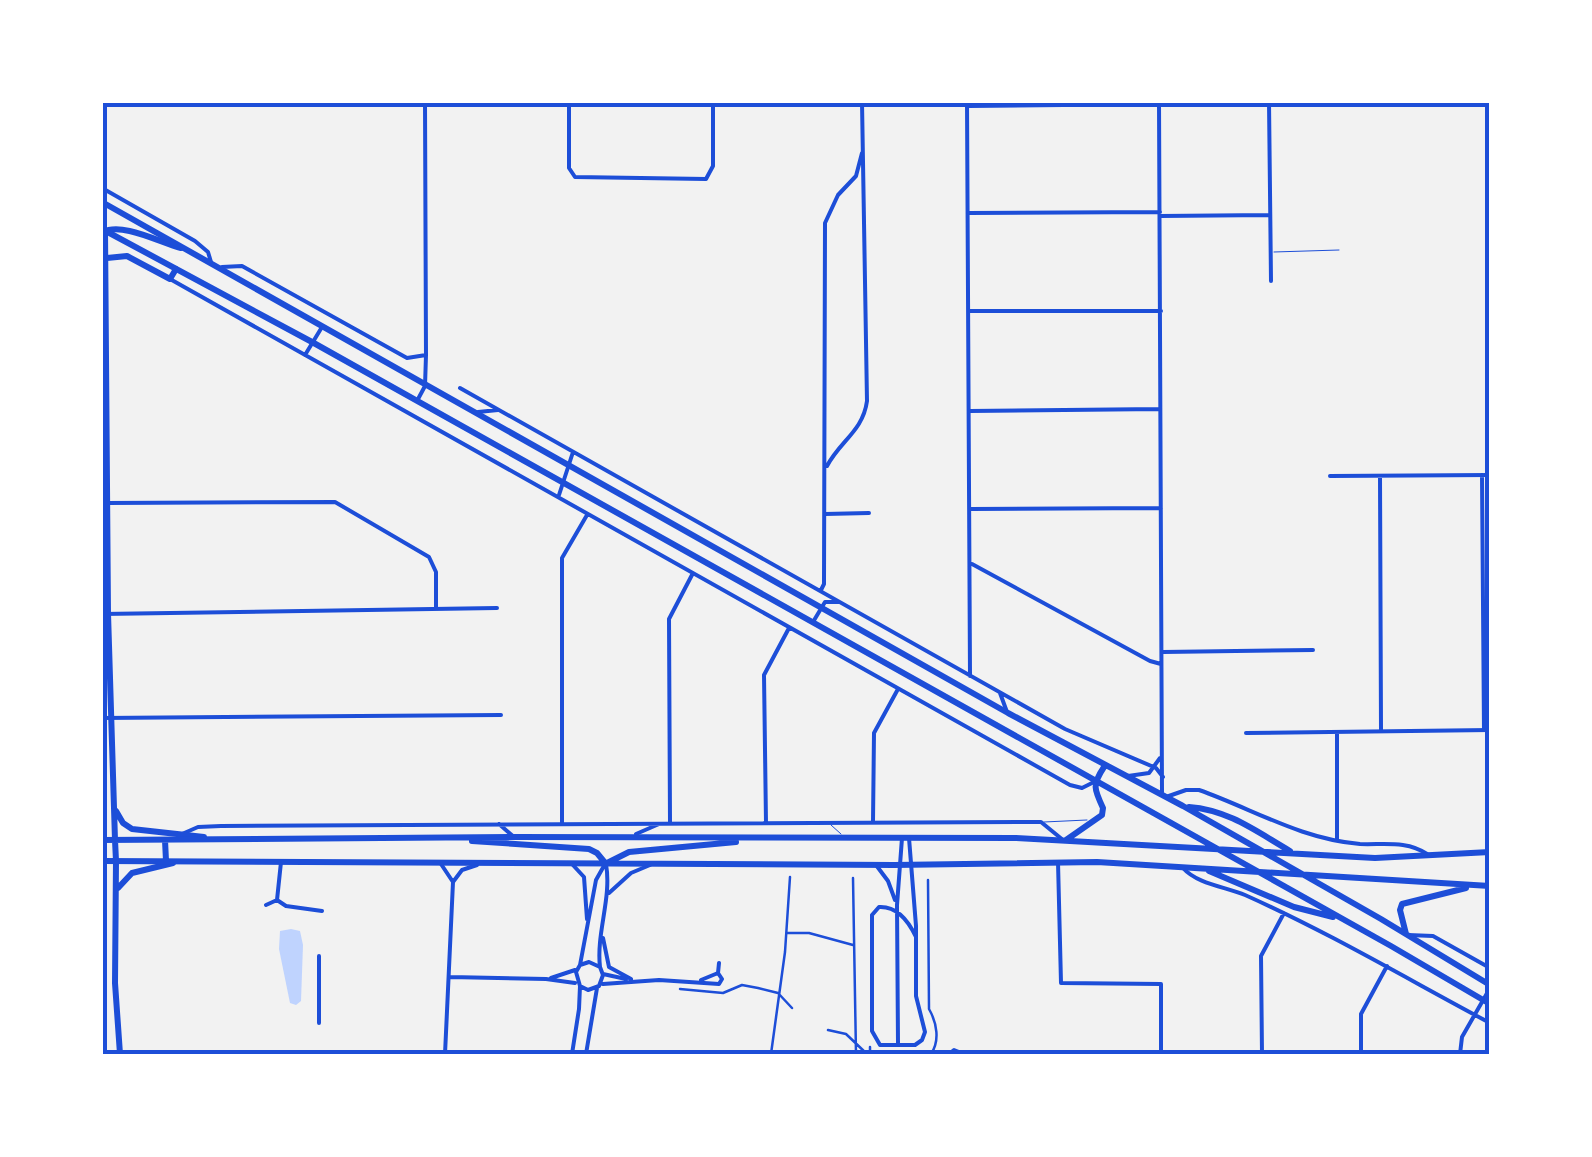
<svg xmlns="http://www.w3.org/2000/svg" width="1592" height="1157" font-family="'Archivo Narrow',sans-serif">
<rect width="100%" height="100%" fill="#f2f2f2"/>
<path fill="#bfd3fe" d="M291,929L300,931L303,945L301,1001L296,1005L290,1003L279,949L280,931Z"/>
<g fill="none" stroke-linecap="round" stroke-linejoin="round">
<path stroke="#1d4ed8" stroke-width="1" d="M1274,252L1339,250
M1044,822L1087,820
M831,825L841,834"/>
<path stroke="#1d4ed8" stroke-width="2.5" d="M853,878L856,1054
M928,880L929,1009C937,1023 940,1041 931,1054
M787,933H809L853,945
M680,989L723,993L742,985L758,988L778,993L792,1008
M828,1030L846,1034L867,1054
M771,1054L785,952L790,877
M870,1054V1047"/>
<path stroke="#1d4ed8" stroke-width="4" d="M569,102V168L575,177L706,179L713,166V102
M967,102L970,676
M1159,102L1162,792
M1269,102L1271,281
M969,106L1159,104
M102,188L195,241L208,252L211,262
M969,213L1160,212
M1160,216L1270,215
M222,267L242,266L407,358L426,355
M170,279L1070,785L1082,788L1094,782
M970,311H1161
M305,355L322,327
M460,388L1065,729L1156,768L1163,777
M417,401L425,386L426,355L425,102
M970,411L1160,409
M478,412L498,410
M827,466C840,441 863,431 867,401L862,102
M1482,475L1484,730
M1330,476L1490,475
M1380,476L1381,731
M559,495L573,452
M107,503L335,502L429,557L436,572V608
M971,509L1161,508
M825,514L869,513
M972,564L1150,661L1161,664
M821,590L824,584L825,223L838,195L856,176L862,153
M102,614L497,608
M813,622L825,602H837
M1163,652L1313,650
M1000,693L1007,712
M102,718L501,715
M1337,732V841
M1246,733L1490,730
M1128,776L1149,773L1160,758
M1166,797L1186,790H1199C1253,809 1300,839 1360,844C1383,845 1407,840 1427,854
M873,822L874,733L898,689
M670,823L669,619L693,573
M766,823L764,675L789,628
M499,824L514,837
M562,824V558L587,515
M182,834L198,827L221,826L1041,822L1063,840
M636,834L659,824
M909,838L916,926V996L925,1032L922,1040L915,1045H880L872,1031V915L879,907C897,906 909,922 916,937
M1058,862L1061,983L1161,984V1051
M441,864L453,882L445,1054
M572,864L584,877L587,919
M876,865L888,881L895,900
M1183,868C1197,884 1226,887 1245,895C1330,933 1409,980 1490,1023
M453,882L462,870L477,865
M609,893L631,873L650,865
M277,900L281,862
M266,905L277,900L286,906L322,911
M1408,935L1433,936L1490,968
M603,938L609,967L631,979
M580,965L596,880L605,864
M600,967C596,933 612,898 606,864
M603,974L626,979
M450,977L546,979L575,983
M551,978L575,970
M701,980L718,973
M603,984L659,980L719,984L722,979L718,973L719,963
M319,1023V956
M898,1043L897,905L902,838
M572,1054L579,1009L580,986L576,972L580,965L589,962L600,967L603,975L599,986L588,990L580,986
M586,1054L597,988
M949,1054L954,1050L964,1054
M1155,1054L1161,1051L1166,1054
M1262,1054L1261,956L1284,913
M1361,1054V1014L1387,966
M1460,1054L1462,1037L1490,988"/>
<path stroke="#1d4ed8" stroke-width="6" d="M105,230L108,613L115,840
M103,232C122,222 159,242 181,248
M107,258L127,256L170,279L176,269
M116,811L123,823L132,829L204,837
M116,861L115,983L120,1054
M118,888L132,873L173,863"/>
<path stroke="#1d4ed8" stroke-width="6" d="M102,202L1008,713L1183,806L1381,919L1490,985
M102,229L312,342L1391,946L1490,1004
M1189,807C1229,810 1257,832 1290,851
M102,840L514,837L1016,838L1375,858L1490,852
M115,840L116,861
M165,840L166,861
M1066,840L1102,815L1103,808C1094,789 1092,785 1104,767
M472,841L589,849L597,853L606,864
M102,861L894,865L1097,862L1490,886
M607,863L629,852L736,842
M1209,871L1294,907L1333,917
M1406,934L1400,910L1402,904L1466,888"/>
</g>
<rect width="1592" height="1157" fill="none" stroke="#ffffff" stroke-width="210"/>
<rect x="105" y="105" width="1382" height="947" fill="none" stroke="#1d4ed8" stroke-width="4"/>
</svg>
